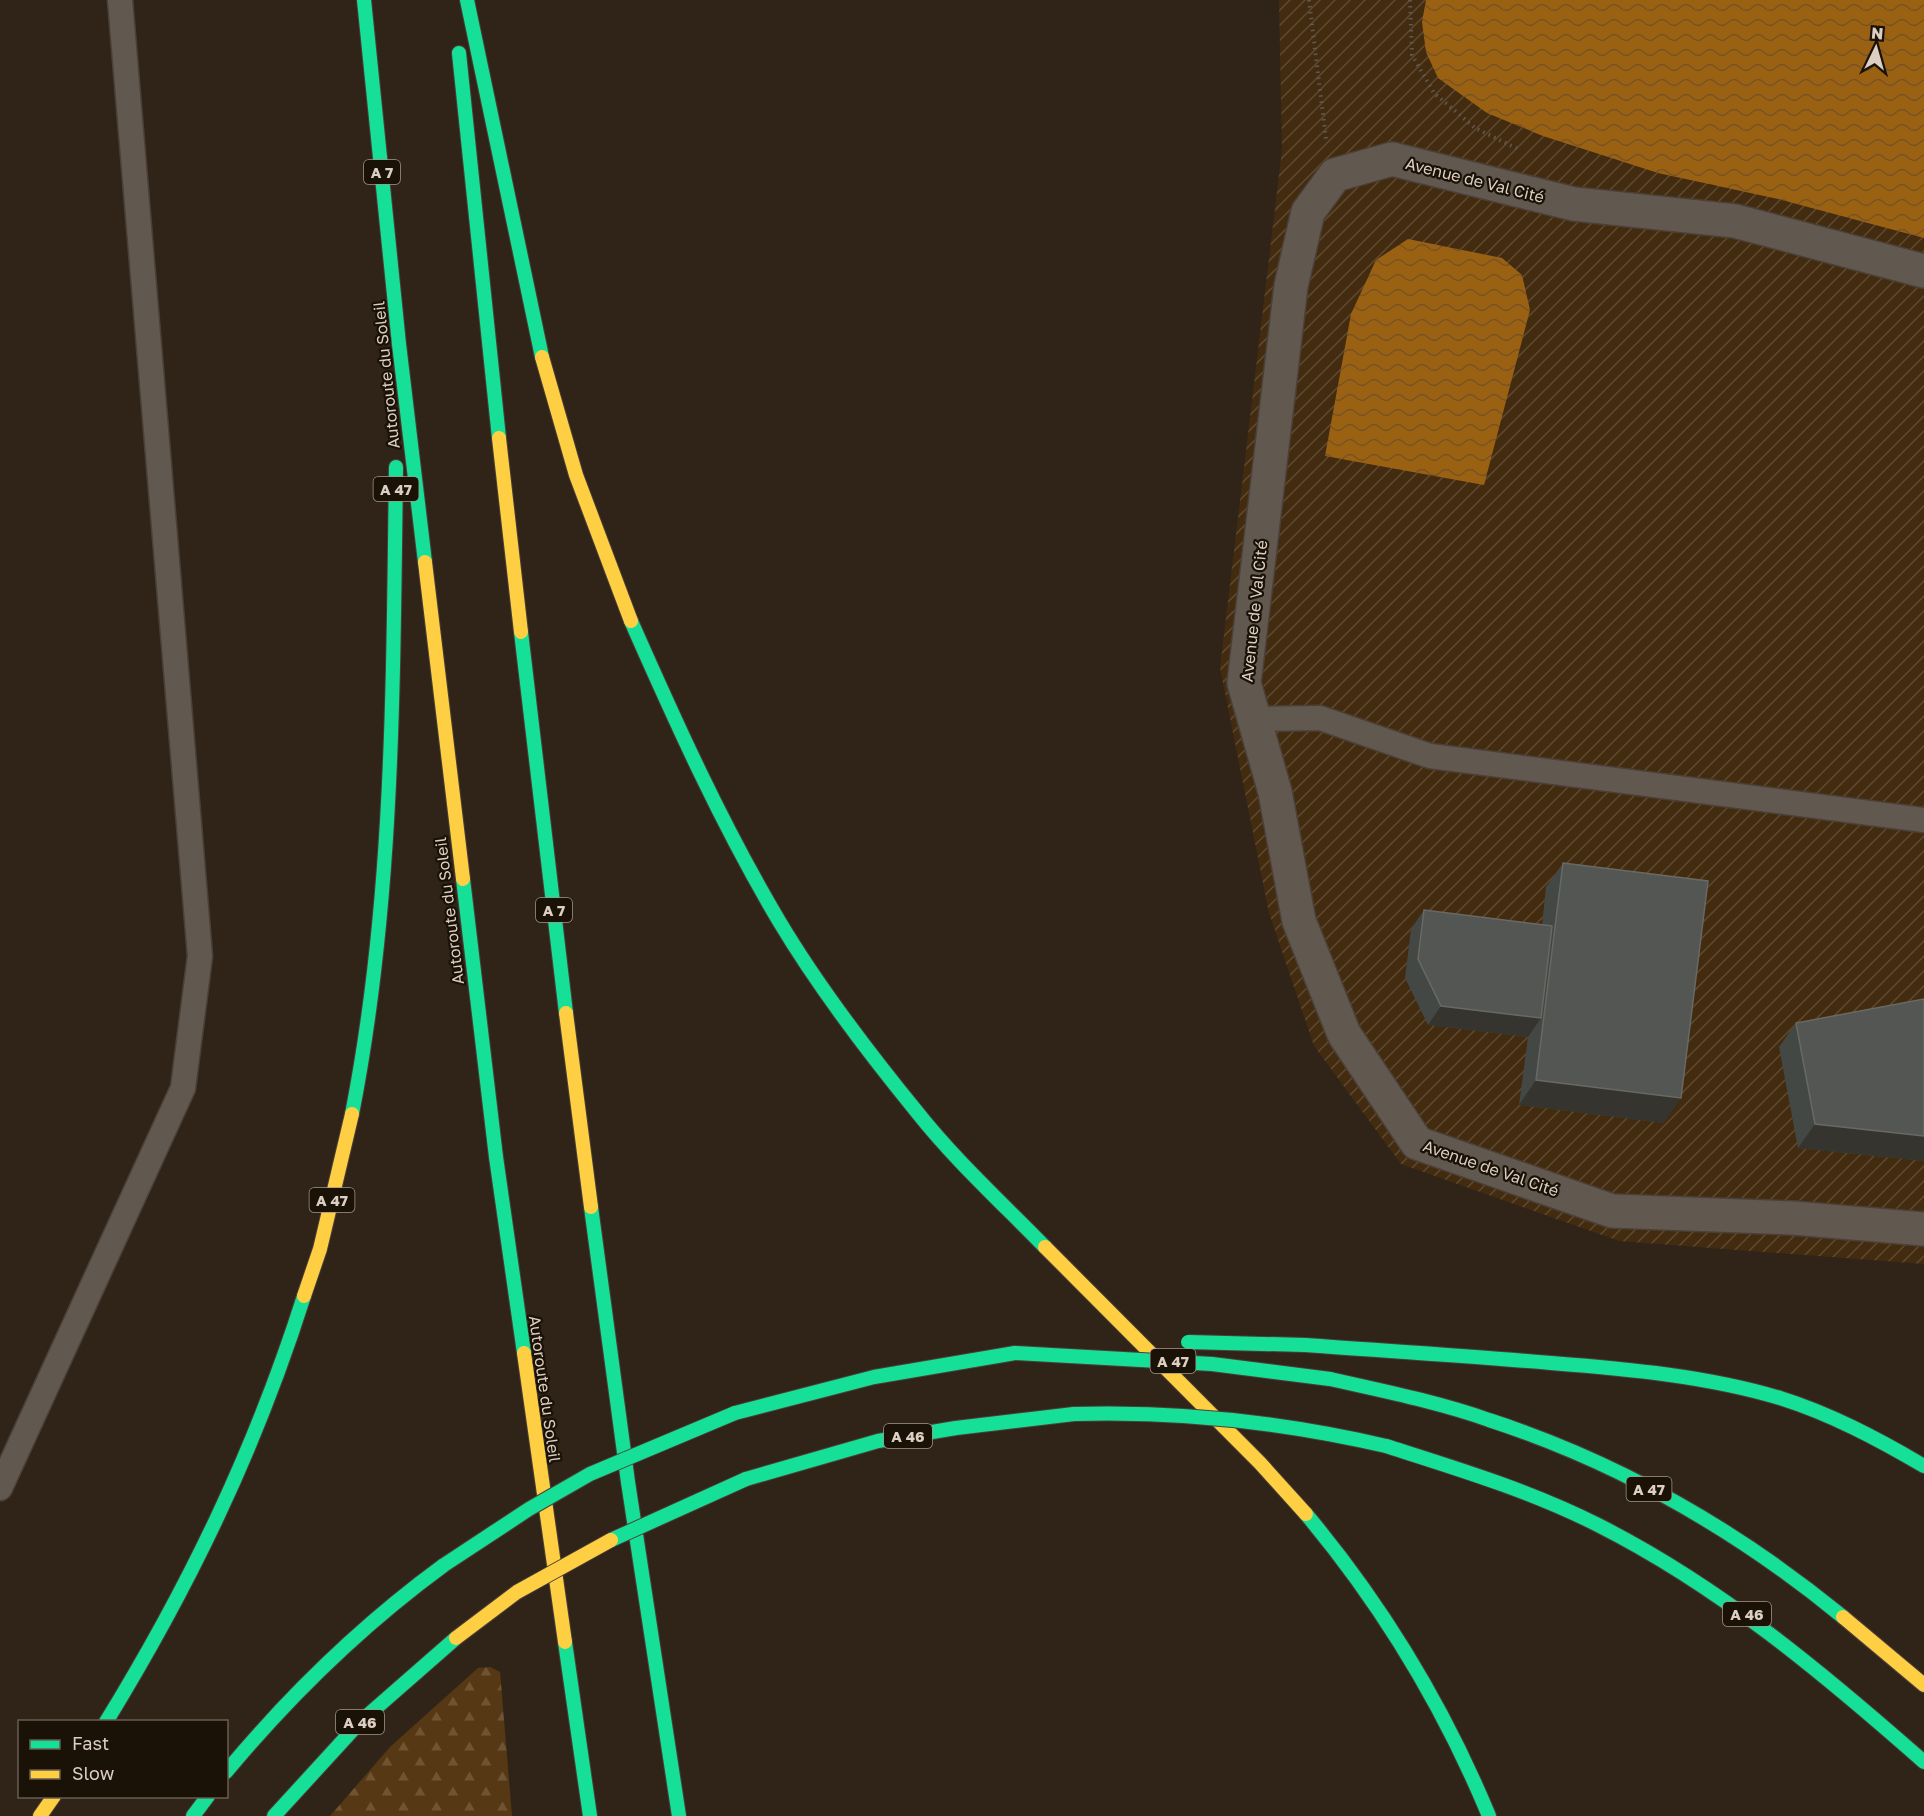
<svg xmlns="http://www.w3.org/2000/svg" width="1924" height="1816" font-family="'Golos Text',sans-serif">
<defs>
<pattern id="industrial-furrows" width="10" height="10" patternUnits="userSpaceOnUse" patternTransform="scale(1.5)"><rect width="10" height="10" fill="#432b10"/><path d="M-1 1l2-2M0 10L10 0M9 11l2-2" fill="none" stroke="#5e4931"/></pattern>
<pattern id="forest-firs" width="22" height="20" patternUnits="userSpaceOnUse" patternTransform="scale(1.5)"><rect width="22" height="20" fill="#573814"/><path d="M5 1l3.5 6h-7zM16 11l3.5 6h-7z" fill="#6f5434"/></pattern>
<pattern id="water-waves" width="16" height="10" patternUnits="userSpaceOnUse" patternTransform="scale(1.5)"><rect width="16" height="10" fill="#9b6113"/><path d="M0 5q4-4 8 0t8 0" fill="none" stroke="#775323"/></pattern>
</defs>
<rect width="100%" height="100%" fill="#302418"/>
<path fill="url(#industrial-furrows)" d="M1279,0H1924V1264L1619,1241L1401,1164L1314,1046L1269,913L1220,668L1282,150Z"/>
<path fill="url(#forest-firs)" d="M490,1667L500,1672L512,1816H330L390,1747L478,1668Z"/>
<path fill="url(#water-waves)" d="M1426,0H1924V238L1778,199L1658,173L1543,136L1487,113L1438,78L1426,52L1422,22Z
M1408,239L1502,258L1522,275L1530,310L1484,485L1325,456L1351,314L1376,260Z"/>
<g fill="none" stroke-linecap="round" stroke-linejoin="round">
<defs>
<path id="lane" d="M1254,719L1320,718L1430,756L1924,820
M0,1488L183,1088L200,956L120,0"/>
<path id="street" d="M1924,271L1735,221L1574,204L1392,159L1335,175L1308,212L1291,286L1244,683L1275,792L1299,921L1344,1034L1417,1143L1612,1211L1793,1218L1924,1229"/>
<path id="fast" d="M364,0L399,344L425,562
M467,0L542,357
M459,53L499,438
M631,621C676,723 722,825 779,921C819,988 868,1052 917,1112C955,1160 1002,1203 1045,1247
M521,632L566,1013
M463,879L496,1157L524,1353
M352,1114C394,900 393,684 396,467
M591,1207L628,1482L679,1816
M1305,1345C1387,1351 1469,1356 1551,1363C1628,1369 1706,1376 1780,1398C1831,1414 1878,1439 1924,1466
M1330,1379C1383,1391 1438,1402 1489,1420C1618,1462 1738,1531 1843,1617
M735,1413L874,1377L1015,1353
M1386,1446C1458,1469 1531,1491 1598,1525C1719,1586 1823,1673 1924,1762
M746,1479L878,1441L956,1428L1074,1414
M1306,1514C1383,1606 1443,1705 1489,1816
M565,1642L590,1816
M106,1722C190,1585 255,1450 304,1296
M226,1772C291,1694 362,1625 444,1565
M193,1816L208,1796
M274,1816L360,1722L456,1638"/>
<path id="slow" d="M542,357L576,475L631,621
M499,438L521,632
M425,562L463,879
M566,1013L591,1207
M1045,1247L1260,1463L1306,1514
M304,1296L320,1249L352,1114
M524,1353L565,1642
M1843,1617L1924,1685
M40,1816L54,1796"/>
</defs>
<use href="#lane" stroke="#4b4037" stroke-width="27"/>
<use href="#street" stroke="#4b4037" stroke-width="36"/>
<use href="#fast" stroke="#4b4037" stroke-width="16"/>
<use href="#slow" stroke="#4b4037" stroke-width="16"/>
<path stroke="#615950" stroke-width="4" stroke-dasharray="1.5 4.5" stroke-linecap="butt" d="M1309,0L1326,139
M1410,0L1412,55L1434,93L1475,128L1520,150"/>
<use href="#lane" stroke="#61594f" stroke-width="24"/>
<use href="#street" stroke="#61594f" stroke-width="33"/>
<use href="#fast" stroke="#16e098" stroke-width="14"/>
<use href="#slow" stroke="#ffcf43" stroke-width="14"/>
<defs>
<path id="fast-bridge" d="M1188,1342L1305,1345
M1015,1353L1212,1364L1330,1379
M1074,1414C1180,1411 1283,1422 1386,1446
M611,1540L746,1479
M444,1565L529,1509L590,1474L735,1413"/>
<path id="slow-bridge" d="M456,1638L517,1592L611,1540"/>
</defs>
<use href="#fast-bridge" stroke="#4b4037" stroke-width="16" stroke-linecap="butt"/>
<use href="#slow-bridge" stroke="#4b4037" stroke-width="16" stroke-linecap="butt"/>
<use href="#fast-bridge" stroke="#16e098" stroke-width="14"/>
<use href="#slow-bridge" stroke="#ffcf43" stroke-width="14"/>
</g>
<path fill="#434845" d="M1563,863L1664,1123L1519,1105L1528,1037L1428,1025L1405,978L1411,929L1424,910L1542,925L1546,887Z
M1924,999V1161L1798,1148L1779,1047L1796,1023Z"/>
<path fill="#35342e" d="M1441,1006L1541,1018L1528,1037L1428,1025Z
M1536,1080L1681,1098L1664,1123L1519,1105Z
M1815,1124L1924,1136V1161L1798,1148Z"/>
<path fill="#545653" stroke="#696964" stroke-width="1.5" d="M1563,863L1708,881L1681,1098L1536,1080Z
M1424,910L1552,926L1541,1018L1441,1006L1418,959Z
M1924,999V1136L1815,1124L1796,1023Z"/>
<g text-anchor="middle" dominant-baseline="central" stroke-width="4.5" stroke-linejoin="round" paint-order="stroke">
<g fill="#1a1107" stroke="#a29589" stroke-width="1.5">
<rect x="364" y="160" width="36" height="24" rx="4.5"/>
<rect x="373.5" y="477" width="45" height="24" rx="4.5"/>
<rect x="536" y="898" width="36" height="24" rx="4.5"/>
<rect x="309.5" y="1188" width="45" height="24" rx="4.5"/>
<rect x="1150.5" y="1349" width="45" height="24" rx="4.5"/>
<rect x="884" y="1424" width="48" height="24" rx="4.5"/>
<rect x="1626.5" y="1477" width="45" height="24" rx="4.5"/>
<rect x="1723" y="1602" width="48" height="24" rx="4.5"/>
<rect x="336" y="1710" width="48" height="24" rx="4.5"/>
</g>
<g font-size="15" font-weight="bold" fill="#dccec1">
<text x="382" y="172">A 7</text>
<text x="396" y="489">A 47</text>
<text x="554" y="910">A 7</text>
<text x="332" y="1200">A 47</text>
<text x="1173" y="1361">A 47</text>
<text x="908" y="1436">A 46</text>
<text x="1649" y="1489">A 47</text>
<text x="1747" y="1614">A 46</text>
<text x="360" y="1722">A 46</text>
</g>
<g font-size="16" fill="#dccec1" stroke="#1a1107">
<text transform="translate(1475 180) rotate(14)">Avenue de Val Cité</text>
<text transform="translate(386 375) rotate(-96)">Autoroute du Soleil</text>
<text transform="translate(1254 611) rotate(-84)">Avenue de Val Cité</text>
<text transform="translate(449 911) rotate(-97)">Autoroute du Soleil</text>
<text transform="translate(1491 1168) rotate(19)">Avenue de Val Cité</text>
<text transform="translate(545 1389) rotate(82)">Autoroute du Soleil</text>
</g>
</g>
<rect x="18" y="1720" width="210" height="78" fill="#1a1107" stroke="#685d51" stroke-width="1.5"/>
<rect x="30" y="1740" width="30" height="9" fill="#16e098" stroke="#685d51" stroke-width="1.5"/>
<text x="72" y="1750" font-size="18" fill="#dccec1">Fast</text>
<rect x="30" y="1770" width="30" height="9" fill="#ffcf43" stroke="#685d51" stroke-width="1.5"/>
<text x="72" y="1780" font-size="18" fill="#dccec1">Slow</text>
<g transform="translate(1876 48) rotate(5)" stroke="#1a1107" stroke-width="4.5" paint-order="stroke">
<path d="M0-4.5L10 22L0 15L-10 22Z" fill="#dccec1"/>
<text y="-9" font-size="16" font-weight="bold" text-anchor="middle" fill="#dccec1">N</text>
</g>
</svg>
